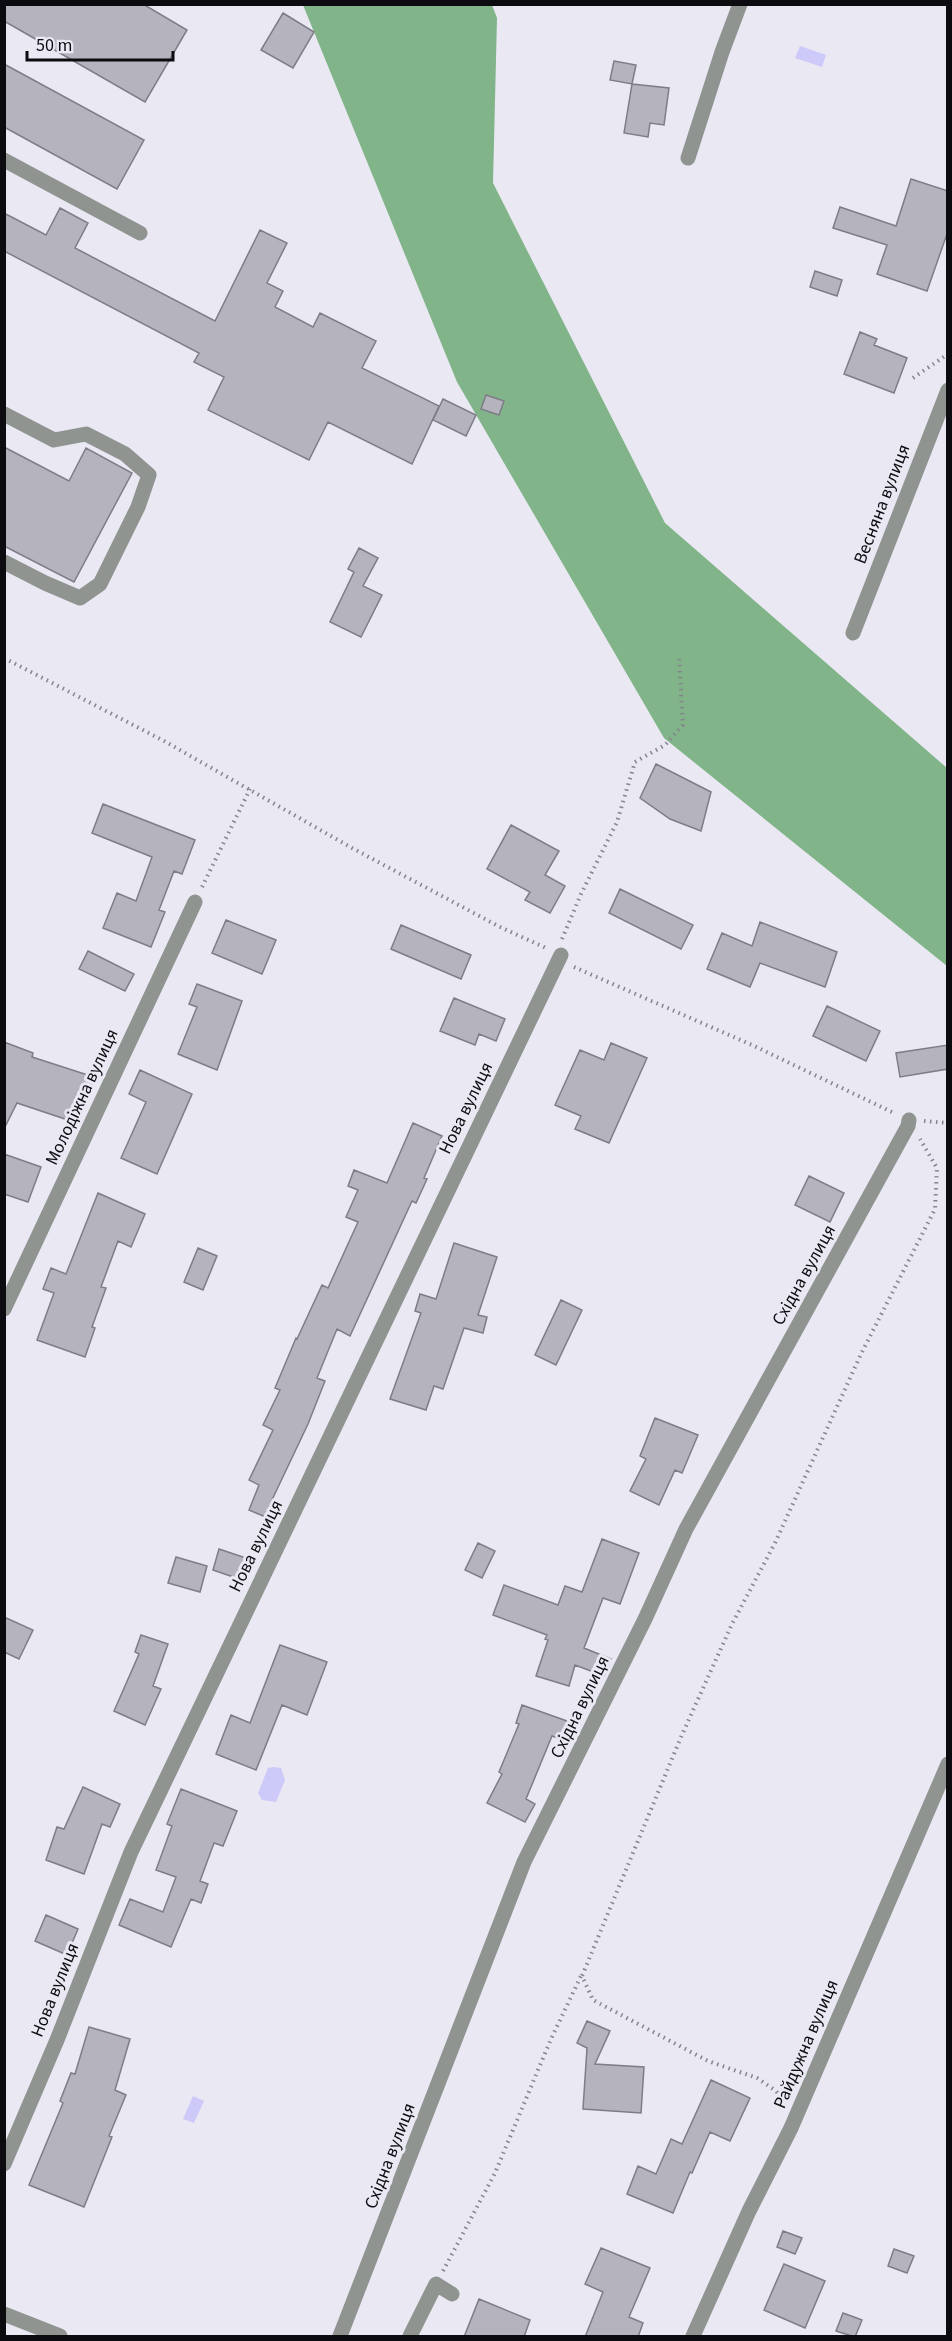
<svg xmlns="http://www.w3.org/2000/svg" width="952" height="2341" font-family="'Source Sans 3',sans-serif">
<rect width="100%" height="100%" fill="#e9e8f3"/>
<path fill="#81b488" d="M303,5H492L497,18L493,183L665,523L947,768V966L664,738L457,382Z"/>
<path fill="#cdc9f9" d="M800,46L826,55L822,67L795,58Z
M273,1767L281,1768L285,1780L276,1802L262,1800L258,1793L268,1768Z
M193,2096L204,2101L194,2123L183,2119Z"/>
<path fill="#b4b3be" stroke="#7e7d87" stroke-width="1.5" d="M4,4H143L187,30L145,102L4,21Z
M283,13L314,32L293,68L261,50Z
M614,61L636,65L632,84L610,80Z
M4,64L144,140L117,189L4,127Z
M632,84L669,88L664,125L650,123L648,137L624,133Z
M911,179L948,191V231L927,291L877,274L887,245L833,228L840,207L896,226Z
M60,208L88,223L75,248L215,321L260,230L287,243L267,283L283,291L275,307L313,327L320,313L376,341L362,368L439,406L412,464L328,422L309,460L208,410L224,377L194,362L199,353L4,251V213L46,235Z
M815,271L842,280L837,296L810,287Z
M860,332L877,339L874,345L907,358L894,393L844,374Z
M486,395L504,401L499,415L481,409Z
M443,399L476,415L466,436L433,420Z
M4,447L69,481L86,448L132,473L74,582L4,546Z
M359,548L378,558L363,586L382,595L361,637L330,622L354,572L348,569Z
M656,764L711,792L701,831L670,819L640,798Z
M103,804L195,840L182,874L174,871L159,910L165,912L151,947L103,928L117,893L136,901L152,857L92,833Z
M511,825L559,851L545,875L565,886L550,913L525,900L530,892L487,869Z
M620,889L693,925L681,949L609,913Z
M226,920L276,940L262,974L212,953Z
M760,922L837,952L825,987L760,963L750,987L707,969L722,933L752,946Z
M401,925L471,955L461,979L391,949Z
M88,951L134,974L125,991L79,969Z
M197,984L242,1001L217,1070L178,1054L197,1007L189,1004Z
M454,998L505,1019L496,1041L479,1034L475,1045L440,1031Z
M827,1006L880,1031L866,1061L813,1036Z
M4,1042L33,1053L32,1057L94,1077L86,1102L75,1098L68,1120L17,1103L4,1129Z
M611,1043L647,1058L609,1143L575,1129L581,1116L555,1105L580,1050L604,1060Z
M948,1045V1069L900,1077L896,1053Z
M140,1070L192,1094L157,1174L121,1158L146,1102L129,1094Z
M413,1123L442,1136L424,1178L427,1179L416,1203L412,1201L350,1336L337,1329L317,1378L325,1381L308,1424L271,1502L274,1503L268,1518L249,1510L259,1485L249,1480L273,1430L263,1425L280,1390L275,1388L296,1338L297,1339L322,1285L328,1288L358,1222L346,1217L358,1190L348,1186L354,1170L387,1183Z
M4,1154L41,1167L28,1202L4,1194Z
M809,1176L844,1193L830,1222L795,1205Z
M98,1193L145,1214L131,1247L118,1241L101,1287L106,1288L92,1327L95,1328L85,1357L37,1340L54,1293L43,1289L51,1268L66,1274Z
M454,1243L497,1257L478,1315L487,1317L483,1333L464,1328L443,1389L434,1386L426,1410L390,1399L421,1313L415,1311L420,1294L436,1299Z
M198,1248L217,1256L203,1290L184,1282Z
M561,1300L582,1310L556,1365L535,1355Z
M655,1418L698,1435L682,1473L675,1470L659,1505L630,1491L646,1459L640,1456Z
M602,1539L639,1553L620,1604L603,1598L584,1648L611,1659L604,1676L575,1665L569,1686L536,1676L548,1640L545,1639L547,1635L493,1615L504,1585L558,1605L565,1586L582,1592Z
M478,1543L495,1551L482,1578L465,1570Z
M219,1549L246,1558L239,1579L213,1570Z
M176,1557L207,1566L200,1592L168,1583Z
M4,1617L33,1630L19,1659L4,1652Z
M141,1635L168,1644L153,1686L161,1689L145,1725L114,1711L139,1654L135,1652Z
M280,1645L327,1662L307,1715L282,1705L256,1770L216,1754L231,1715L250,1723Z
M522,1705L567,1721L561,1739L552,1736L526,1799L535,1804L525,1822L487,1803L502,1774L499,1772L519,1724L516,1723Z
M83,1787L120,1804L110,1827L102,1824L84,1874L46,1860L57,1827L64,1829Z
M181,1789L237,1811L223,1846L214,1843L200,1881L208,1884L201,1903L191,1899L171,1947L119,1925L130,1899L163,1912L176,1877L156,1870L172,1826L167,1824Z
M46,1915L78,1929L67,1955L35,1941Z
M587,2021L610,2031L595,2064L644,2067L641,2113L583,2109L587,2048L577,2043Z
M89,2027L130,2039L115,2090L126,2095L109,2136L112,2137L84,2207L29,2185L63,2103L60,2101L71,2073L75,2074Z
M711,2080L750,2098L730,2141L710,2132L692,2173L690,2172L673,2213L627,2194L638,2166L656,2174L671,2139L682,2144Z
M783,2231L802,2238L795,2254L777,2247Z
M601,2248L650,2268L629,2317L643,2323L638,2337H585L603,2292L585,2284Z
M894,2249L914,2256L907,2273L888,2266Z
M784,2264L825,2281L805,2328L764,2310Z
M479,2299L530,2320L524,2337H464Z
M843,2313L862,2320L855,2337L836,2331Z"/>
<g fill="none" stroke-linecap="round" stroke-linejoin="round">
<path stroke="#85858c" stroke-width="4" stroke-dasharray="1.5 4.5" stroke-linecap="butt" d="M913,378L948,354
M4,658L164,741L352,848L500,927L546,948
M202,887L250,789
M562,939L581,894L617,822L635,762L665,745L683,725L679,655
M574,967L752,1045L894,1113
M924,1121L948,1123
M785,2102L776,2091L757,2078L708,2061L593,2000L582,1976L681,1737L732,1624L775,1543L861,1354L935,1209L937,1168L920,1139
M443,2271L495,2173L551,2039L581,1976"/>
<path stroke="#909491" stroke-width="15" d="M688,158L722,52L740,4
M4,160L140,233
M4,414L54,440L86,434L125,454L149,475L138,507L100,584L80,598L45,583L4,562
M853,633L948,390
M4,1309L195,902
M4,2164L57,2040L131,1852L561,955
M4,2314L60,2336
M340,2336L524,1862L645,1619L686,1529L908,1126L909,1120
M410,2336L436,2284L452,2294
M693,2336L749,2211L791,2128L948,1764"/>
</g>
<g text-anchor="middle" dominant-baseline="central" stroke-width="6" stroke-linejoin="round" paint-order="stroke">
<g font-size="18" fill="#0c0c10" stroke="#e9e8f3">
<text transform="translate(882 504) rotate(-69)">Весняна вулиця</text>
<text transform="translate(82 1097) rotate(-65)">Молодіжна вулиця</text>
<text transform="translate(466 1108) rotate(-64)">Нова вулиця</text>
<text transform="translate(804 1275) rotate(-61)">Східна вулиця</text>
<text transform="translate(256 1546) rotate(-64)">Нова вулиця</text>
<text transform="translate(580 1707) rotate(-64)">Східна вулиця</text>
<text transform="translate(55 1990) rotate(-68)">Нова вулиця</text>
<text transform="translate(806 2044) rotate(-67)">Райдужна вулиця</text>
<text transform="translate(390 2156) rotate(-69)">Східна вулиця</text>
</g>
</g>
<rect width="952" height="2341" fill="none" stroke="#0c0c10" stroke-width="12"/>
<path d="M27 51v9h146v-9" fill="none" stroke="#0c0c10" stroke-width="3"/>
<text x="36" y="51" font-size="18" fill="#0c0c10" stroke="#e9e8f3" stroke-width="4.5" paint-order="stroke">50 m</text>
</svg>
